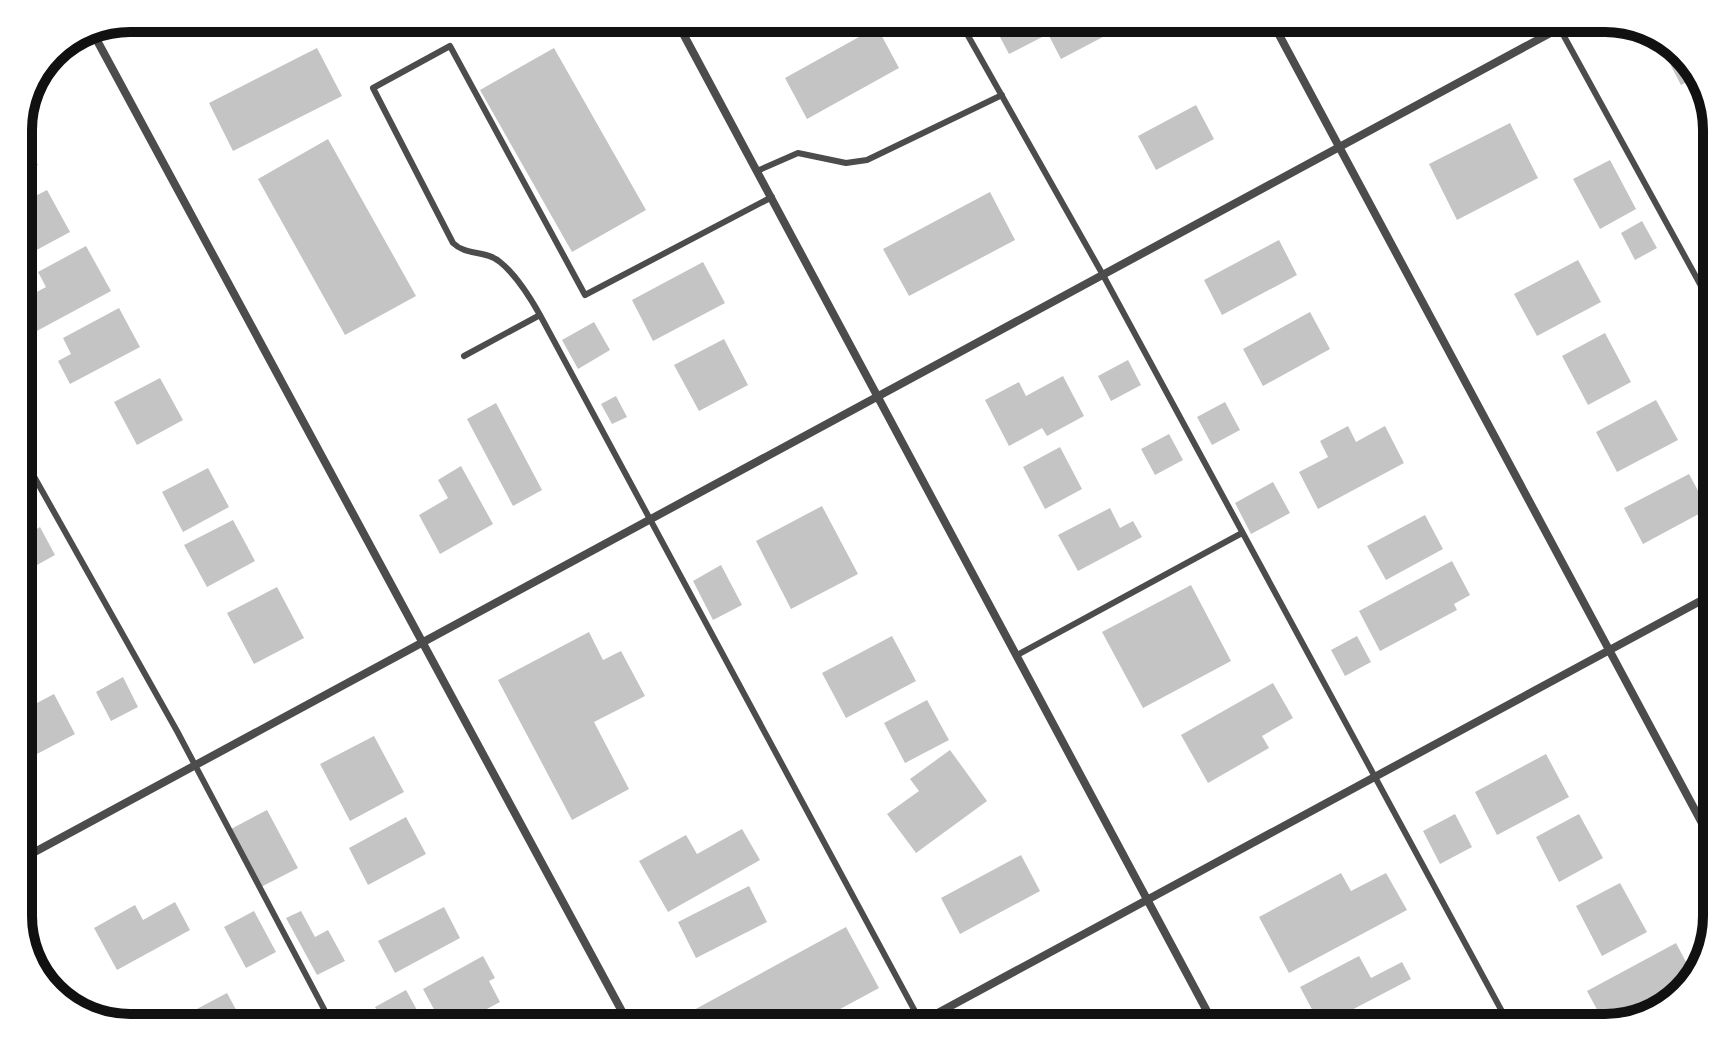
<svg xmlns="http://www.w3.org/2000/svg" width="1735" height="1046" font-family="'DM Sans',sans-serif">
<rect width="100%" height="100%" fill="#fff"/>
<path fill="#c4c4c4" d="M995,18H1139L1061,59L1048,34L1009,54L991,20Z
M877,27L899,68L807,119L785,78Z
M1664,36L1702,74L1681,85L1657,39Z
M317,48L342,96L233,151L209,103Z
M554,48L646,210L572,252L480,90Z
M1709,98L1717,123V131L1711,134L1695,105Z
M1196,105L1214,139L1156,170L1138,136Z
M1510,123L1538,178L1457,220L1429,164Z
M18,128L38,165L18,175Z
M328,139L416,296L345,335L258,179Z
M1610,160L1636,209L1600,229L1573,179Z
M47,190L70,232L18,260V205Z
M990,192L1015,240L909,296L883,249Z
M1642,221L1657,248L1635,260L1621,233Z
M1279,240L1297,275L1222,315L1204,280Z
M86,246L111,291L22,339L18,333V302L46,287L38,272Z
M1578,260L1601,302L1537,336L1514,294Z
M703,262L725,303L653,341L632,300Z
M119,308L140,347L70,384L58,361L71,354L63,338Z
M1310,312L1330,349L1263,386L1243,349Z
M594,322L610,350L578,369L562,340Z
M1605,333L1631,382L1588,405L1562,356Z
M724,339L748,385L699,411L674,365Z
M1128,360L1141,385L1111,401L1098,376Z
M1063,376L1084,416L1047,436L1042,428L1009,446L985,400L1019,382L1026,396Z
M160,378L183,420L137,445L114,402Z
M616,396L627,417L612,424L601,404Z
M1656,400L1678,440L1617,472L1596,432Z
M1225,402L1240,430L1212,445L1197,417Z
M496,403L542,490L513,506L467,419Z
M1348,426L1356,442L1385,426L1404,463L1318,509L1299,472L1328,457L1320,441Z
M1169,434L1183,460L1155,475L1141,449Z
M1060,447L1082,489L1045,509L1023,467Z
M461,466L493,524L440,554L419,515L448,498L438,480Z
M208,468L229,507L183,532L162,492Z
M1689,474L1708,509L1643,544L1624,508Z
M1273,482L1290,513L1251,534L1235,503Z
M822,506L858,574L791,609L756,541Z
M1110,508L1120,528L1133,521L1142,537L1078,571L1058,535Z
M1425,515L1443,549L1386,580L1367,546Z
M233,520L255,561L207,587L184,545Z
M40,527L55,555L37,565L22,538Z
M1452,561L1470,595L1454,604L1457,610L1380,651L1359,611Z
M721,565L742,605L713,620L693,581Z
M1191,585L1231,661L1143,708L1102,632Z
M277,587L304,638L254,664L227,613Z
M589,632L603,660L621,651L645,696L594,722L629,789L572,820L498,680Z
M892,636L916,681L846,718L822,673Z
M1357,636L1371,662L1345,676L1331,650Z
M123,677L138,707L111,721L96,692Z
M1273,683L1293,718L1262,736L1269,748L1208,783L1181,735Z
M54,694L75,734L18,764V713Z
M927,700L949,740L905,763L884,723Z
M374,736L404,792L350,821L320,764Z
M950,750L987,801L916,853L887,814L919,791L910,779Z
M1546,754L1569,797L1497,835L1475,792Z
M267,810L298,868L261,887L231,829Z
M1455,814L1472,847L1440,864L1423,831Z
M1579,814L1603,858L1559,882L1536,837Z
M406,817L426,854L368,885L349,848Z
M742,829L760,860L668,912L639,861L686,835L697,854Z
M1021,855L1040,891L960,934L941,898Z
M1341,873L1351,891L1386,873L1407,910L1289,973L1259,917Z
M1620,883L1647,932L1602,956L1576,906Z
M749,886L767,922L696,958L678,922Z
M175,902L190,930L117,970L94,928L135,905L143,920Z
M444,907L460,938L395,973L378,941Z
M254,911L276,952L246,968L224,927Z
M301,911L315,937L328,930L345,961L317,975L286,918Z
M846,927L879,988L805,1028H701L692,1011Z
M1676,943L1695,979L1666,1008L1607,1028L1587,991Z
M483,956L495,978L489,981L500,1002L451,1028H444L423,989Z
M1359,956L1371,978L1402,962L1411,979L1321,1026L1300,987Z
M406,990L417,1010L386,1027L375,1007Z
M227,993L246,1028H161Z
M1094,1011L1103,1028H1062Z
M520,1014L527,1028H494Z"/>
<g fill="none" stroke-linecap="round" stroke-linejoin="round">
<path stroke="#4c4c4c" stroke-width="6" d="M958,18L1103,275L1511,1028
M1554,18L1717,315
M757,171L798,153L846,163L867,160L1002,95
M772,197L585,295L450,46L373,88L453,243C466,256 486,250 500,262C515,274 531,299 540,315L924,1028
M464,356L540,315
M18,448L177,731L334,1028
M1017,655L1242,533"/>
<path stroke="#4c4c4c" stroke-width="8" d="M1270,18L1717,851
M679,26L1216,1028
M93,33L631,1028
M18,861L1578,18
M910,1028L1717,592"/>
<path stroke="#4c4c4c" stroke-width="14" d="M666,18L679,26"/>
</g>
<path d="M0 0H1735V1046H0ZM130 32H1605A98 98 0 0 1 1703 130V916A98 98 0 0 1 1605 1014H130A98 98 0 0 1 32 916V130A98 98 0 0 1 130 32Z" fill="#fff" fill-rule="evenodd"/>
<path fill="none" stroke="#111" stroke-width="10" d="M130 32H1605A98 98 0 0 1 1703 130V916A98 98 0 0 1 1605 1014H130A98 98 0 0 1 32 916V130A98 98 0 0 1 130 32Z"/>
</svg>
